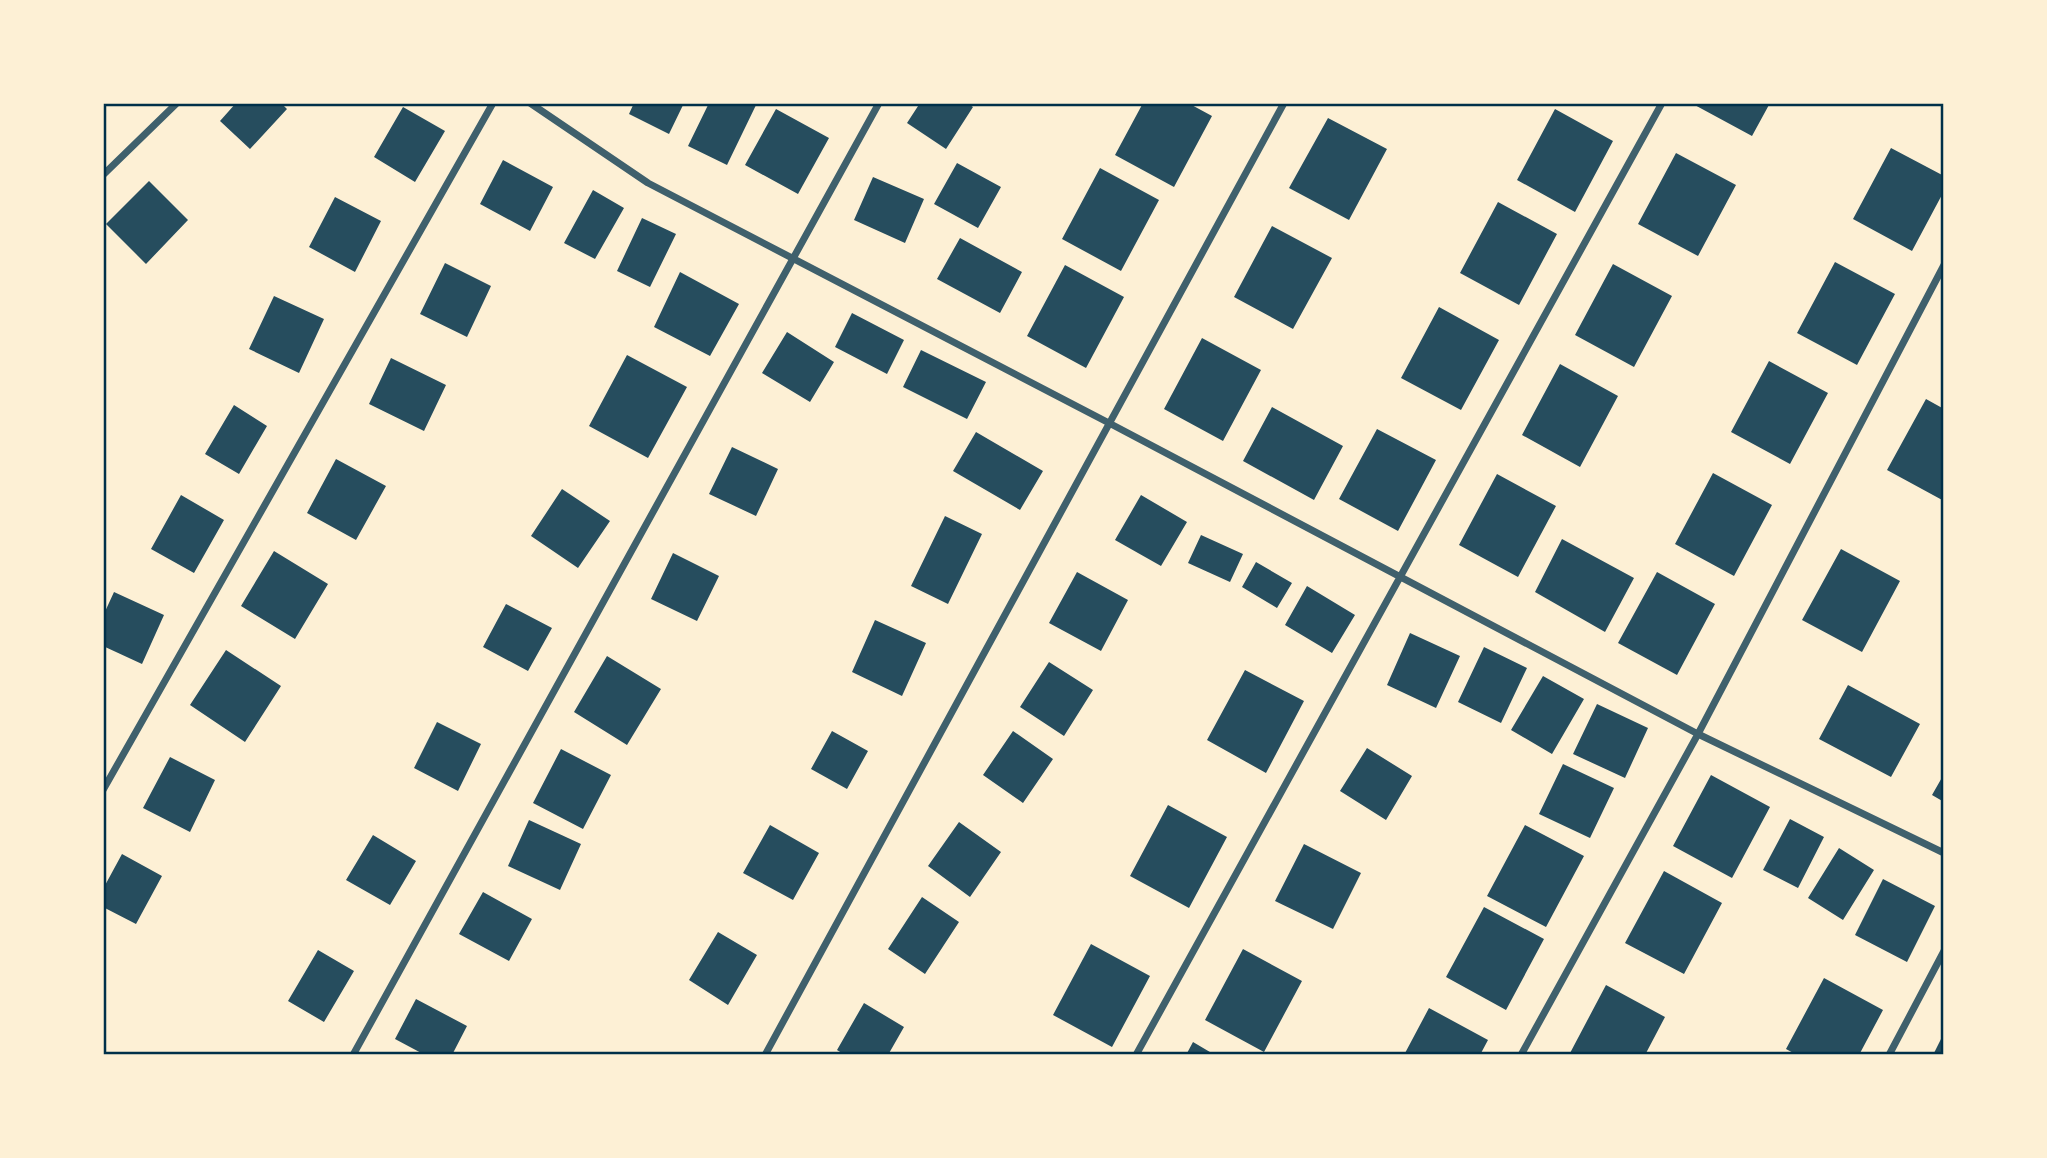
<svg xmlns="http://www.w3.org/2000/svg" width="2047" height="1158" font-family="Lora,serif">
<rect width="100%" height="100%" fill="#fdf0d5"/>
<path fill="#264d5e" d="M236,103H281L287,109L250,149L220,121Z
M634,103H684L669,134L629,114Z
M709,103H757L727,165L688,146Z
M920,103H967L973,107L946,149L907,123Z
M1143,103H1188L1212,116L1174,187L1115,155Z
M1691,103H1770L1752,136Z
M403,107L445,131L415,182L374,157Z
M776,109L829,138L798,194L745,165Z
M1555,109L1613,141L1575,212L1517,180Z
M1328,118L1387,149L1349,220L1289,188Z
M1891,148L1944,176V191L1912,251L1853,219Z
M1676,153L1736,185L1698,256L1638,224Z
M503,160L553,187L530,231L480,204Z
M957,163L1001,187L978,228L934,204Z
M1100,168L1159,200L1121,271L1062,239Z
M873,177L924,199L905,243L854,220Z
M149,181L188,220L146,264L106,224Z
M593,190L624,208L595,259L564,243Z
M335,197L381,221L355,272L309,247Z
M1498,202L1557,234L1519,305L1460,273Z
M642,218L676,234L650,287L617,271Z
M1272,226L1332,258L1293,329L1234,297Z
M960,238L1022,272L1000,313L937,279Z
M1835,262L1895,294L1857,365L1797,333Z
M445,263L491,286L467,337L420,314Z
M1613,264L1672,296L1634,367L1575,335Z
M1065,265L1124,297L1086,368L1027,336Z
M680,272L739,304L710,356L654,327Z
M274,296L324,319L299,373L249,349Z
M1439,307L1499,340L1461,410L1401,378Z
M852,313L904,340L887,374L835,347Z
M787,332L834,362L810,402L762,373Z
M1202,338L1261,370L1223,441L1164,409Z
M921,350L986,382L967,419L903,387Z
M627,355L687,387L648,458L589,426Z
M391,358L446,385L424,431L369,404Z
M1769,361L1828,393L1790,464L1731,432Z
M1560,364L1618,396L1580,467L1522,435Z
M1926,399L1944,409V501L1887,470Z
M234,405L267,426L239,474L205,454Z
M1272,407L1343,446L1314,500L1243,461Z
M1377,429L1436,460L1398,531L1339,499Z
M976,432L1043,471L1020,510L953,471Z
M732,447L778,469L756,516L709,494Z
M336,459L386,486L356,540L307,513Z
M1713,473L1772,505L1734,576L1675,544Z
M1497,474L1556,506L1518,577L1459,545Z
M562,489L610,521L578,568L531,536Z
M181,495L224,520L194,573L151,549Z
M1141,495L1187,522L1161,566L1115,540Z
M945,516L982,534L948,604L911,586Z
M1201,535L1243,554L1230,582L1188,563Z
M1562,539L1634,578L1605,632L1535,592Z
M1841,549L1900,581L1862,652L1802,620Z
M274,551L328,584L295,639L241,606Z
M673,553L719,576L697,621L651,599Z
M1256,562L1292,583L1277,608L1242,587Z
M1077,572L1128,600L1101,651L1049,623Z
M1657,572L1715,604L1677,675L1618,643Z
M1307,586L1355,615L1332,653L1285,625Z
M114,592L164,615L142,664L103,646V616Z
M506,604L552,628L528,671L483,647Z
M875,620L926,643L902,696L852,672Z
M1410,633L1460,656L1436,708L1387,685Z
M1484,647L1527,668L1501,723L1458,702Z
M226,650L281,686L245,742L190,705Z
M607,656L661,689L627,745L574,712Z
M1049,662L1093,690L1064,736L1020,707Z
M1245,670L1304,701L1266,773L1207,740Z
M1543,676L1584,699L1552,754L1511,730Z
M1848,685L1920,724L1891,777L1819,739Z
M1597,704L1648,728L1625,778L1573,754Z
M437,722L481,744L458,791L414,768Z
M832,731L868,751L847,789L811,769Z
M1013,731L1053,759L1023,803L983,775Z
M1367,748L1412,776L1386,820L1340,791Z
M561,749L611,775L583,829L533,803Z
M170,757L215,780L190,832L143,808Z
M1563,764L1614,788L1590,838L1539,814Z
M1944,774V802L1932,795Z
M1711,775L1770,807L1732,878L1673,846Z
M1168,805L1227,837L1189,908L1130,876Z
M1790,819L1824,837L1798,888L1763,870Z
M529,820L581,844L560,890L508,866Z
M959,822L1001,852L970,897L928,866Z
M770,825L819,853L793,900L743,873Z
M1525,825L1584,856L1546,927L1487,896Z
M373,835L416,861L390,905L346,880Z
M1304,844L1361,873L1333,929L1275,901Z
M1839,848L1874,870L1843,920L1808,898Z
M122,854L162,876L136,924L103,907V889Z
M1664,871L1722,903L1684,974L1625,943Z
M1883,879L1935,906L1907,962L1855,935Z
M483,892L532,919L509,961L459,934Z
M922,897L959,922L925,974L888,949Z
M1484,907L1544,939L1506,1010L1446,977Z
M718,932L757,955L728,1005L689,980Z
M1091,944L1150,976L1112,1047L1053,1015Z
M1243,949L1302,981L1264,1052L1205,1020Z
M318,950L354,971L324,1022L288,1001Z
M1824,978L1883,1010L1859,1055H1797L1786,1049Z
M1606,985L1665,1017L1645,1055H1569Z
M416,999L467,1026L452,1055H425L395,1039Z
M864,1003L904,1027L888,1055H845L837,1050Z
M1429,1008L1488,1040L1480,1055H1404Z
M1942,1037L1944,1055H1933Z
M1193,1042L1215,1055H1186Z"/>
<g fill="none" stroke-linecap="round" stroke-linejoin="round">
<path stroke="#3f606c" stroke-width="7" d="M530,103L648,183L1109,423L1698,734L1944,853
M103,175L177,103
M103,790L493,103
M353,1055L879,103
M765,1055L1284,103
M1136,1055L1662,103
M1521,1055L1698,734L1944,265
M1889,1055L1944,951"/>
</g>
<rect width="2047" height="1158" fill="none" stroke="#fdf0d5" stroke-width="210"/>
<rect x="105" y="105" width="1837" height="948" fill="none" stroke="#003049" stroke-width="2.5"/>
</svg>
